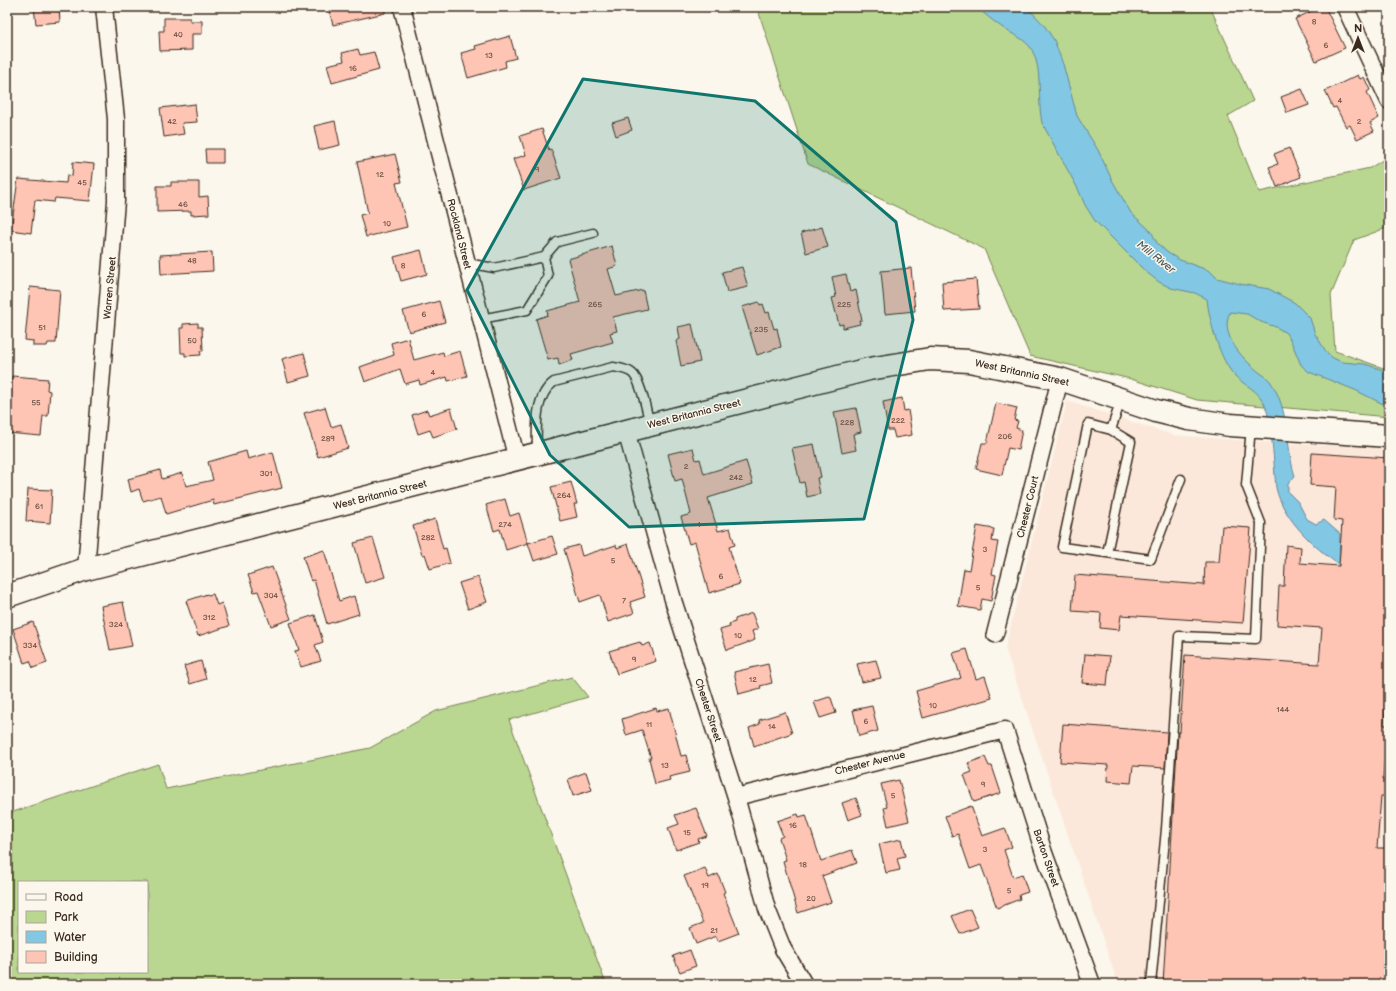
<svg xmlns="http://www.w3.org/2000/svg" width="1396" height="991" font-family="'Balsamiq Sans',sans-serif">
<rect width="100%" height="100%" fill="#fbf7ec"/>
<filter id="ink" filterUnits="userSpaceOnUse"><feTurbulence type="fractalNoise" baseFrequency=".025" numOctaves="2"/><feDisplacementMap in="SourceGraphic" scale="8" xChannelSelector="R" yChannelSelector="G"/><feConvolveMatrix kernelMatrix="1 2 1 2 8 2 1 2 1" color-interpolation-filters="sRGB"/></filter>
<g filter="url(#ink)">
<path fill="#fce8db" d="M1067,401L1173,435L1262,442L1389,448V984H1118L1005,648Z"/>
<path fill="#b9d790" stroke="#7a8057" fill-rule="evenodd" d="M757,7H1210L1253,101L1228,116L1259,192L1370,168L1389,156V227L1354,240L1331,295L1335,351L1389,370V417L1197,400L1131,379L1030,356L984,249L808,164Z
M572,677L588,697L509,720L606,984H7V814L158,764L166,789L370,748L436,711ZM19,882H147V972H19Z"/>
<path fill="#82c7e4" stroke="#668895" d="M976,7H1027L1044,25L1054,40L1063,64L1077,116L1098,150L1112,180L1131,213L1151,231L1157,243L1168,253L1180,260L1210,271L1217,278L1240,284L1269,289L1295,303L1310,318L1315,334L1327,353L1333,358L1342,362L1365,364L1389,372V407L1355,390L1309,372L1301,365L1291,341L1286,333L1276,327L1261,322L1247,314L1230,312C1219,335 1242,358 1259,372C1263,375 1267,377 1270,381C1290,409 1285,445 1295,476L1288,484V492L1298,502L1307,519L1316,524L1324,520L1340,534L1339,565C1314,547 1283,519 1276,488C1274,468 1272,419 1264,403C1256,388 1246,387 1235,376C1220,361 1209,320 1207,299L1195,293L1171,288L1159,282L1145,271L1095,221L1085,205L1078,189L1042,123C1037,102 1043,69 1032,50C1026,39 1013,35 1003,28C994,22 985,14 976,7Z"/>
<path fill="#fec4b4" stroke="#3b2a1e" d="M34,7H59L60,22L36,24Z
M328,7H385V13L333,25Z
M1320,7H1325L1345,48L1316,61L1295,19Z
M164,18H190V21H202V34H192V50L160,51L159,31H164Z
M510,36L516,58L505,61L506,67L468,78L461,53L476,49L475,46Z
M358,49L360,55L374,52L379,70L332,83L327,65L344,61L342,53Z
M1358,75L1360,79L1364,77L1370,90L1367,92L1379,118L1370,123L1374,131L1357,139L1350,125L1346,127L1336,107L1333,108L1325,91Z
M1302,89L1309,105L1287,113L1281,97Z
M195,104L197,122L182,123L184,134L164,137L160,108Z
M628,118L632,130L616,136L612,123Z
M335,121L340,145L319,150L314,126Z
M542,129L549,150L551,149L561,178L524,190L513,159L526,155L520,136Z
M1289,148L1301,177L1277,187L1269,167L1278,164L1274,154Z
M205,149H223V163H206Z
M395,154L402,182L396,183L407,227L366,237L360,215L368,213L357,162Z
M73,162L94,164L90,201L55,198L54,202L35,200L31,233L11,230L18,179L66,183L67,175L72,176Z
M171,182H199V197L208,196L209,214L191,215V211L157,212V186H171Z
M822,227L828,247L806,253L801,233Z
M612,246L617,266L608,269L616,296L643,290L647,309L613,317L617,331L610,333L613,342L571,354L573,360L559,365L558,358L548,360L536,319L548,315L547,311L580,302L568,259Z
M421,250L427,274L401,281L394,257Z
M212,252L213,271L161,274L160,255Z
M742,267L748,287L727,292L722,272Z
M911,268L915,311L885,314L881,271Z
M846,274L850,292L856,290L862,320H859L860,324L843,328V324L839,325L832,298L836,297L832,277Z
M976,279L979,309L944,311L942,282Z
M30,287L60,290L56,343H48L47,346H33V341L25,340Z
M439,301L445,322L409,332L403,311Z
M759,302L760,305L763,304L766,313L769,312L774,329L777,328L781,347L757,355L742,307Z
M198,323V327H202L203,351H200L201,355L185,356V353H181L180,328H183V324Z
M692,324L700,362L681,366L676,341L680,339L678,327Z
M408,338L414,360L443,352L444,356L460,351L467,376L448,381L447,377L420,385L419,380L405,384L400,369L365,382L360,367L394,355L391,343Z
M304,353L310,376L288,382L282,359Z
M12,376L48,379L47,390L50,391L48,416H43L41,436L7,433V413H9Z
M902,398L904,411L908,410L912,435L895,438L893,430H888L883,402Z
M996,403L1017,408L1014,420L1018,421L1016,428L1022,430L1018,450L1008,448L1002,475L976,469L982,443H987Z
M325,407L331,427L341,424L348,448L318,457L304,413Z
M451,408L457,429L433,437L430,430L418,434L412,415L427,410L429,415Z
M856,408L861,432L853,434L856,450L842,453L834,412Z
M814,444L821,477L817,478L820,494L807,497L804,482L800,483L792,448Z
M693,448L696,460L700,459L704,474L746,461L753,484L708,498L718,531L730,528L735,545L729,547L740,584L709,593L695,542L689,544L681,517L691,514L682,479L675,481L668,454Z
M246,451L248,459L273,452L282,488L214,505L213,500L166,514L161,496L143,501L139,489L131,492L128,479L160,470L162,479L182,473L186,486L213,480L208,462Z
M1312,453L1389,458V649L1387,679H1389V693H1386L1384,725H1387L1383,779L1389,780V796H1381L1377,848H1389V984H1163L1178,732H1180L1185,655L1319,664L1322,628L1277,625L1279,586H1284L1286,545L1301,547L1300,563L1339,566L1342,521L1334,520L1336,487L1310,485Z
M571,482L577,504H574L577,517L560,521L551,487Z
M28,489L52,490L50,523L26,521Z
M505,499L510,516L519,513L528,543L552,536L558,554L534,561L528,543L506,550L500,529L494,531L486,505Z
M435,519L443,549L446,548L450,563L430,569L425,554L422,555L413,526Z
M977,526L994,529L992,541L998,542L992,574L996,575L991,601L982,599L980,610L958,606L964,569L969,570Z
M1222,526L1251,528L1243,623L1121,615L1119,630L1100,628L1101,613L1072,611L1075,575L1204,585L1205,562H1219Z
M373,538L385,577L365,583L354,543Z
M628,544L645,597L630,602L634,613L608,622L600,595L580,602L564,549L579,545L582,556L616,545L617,548Z
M324,550L339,601L354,596L359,614L327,624L314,580L311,581L303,557Z
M272,567L291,619L271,626L258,591L254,592L248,575Z
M478,577L487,602L468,609L459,583Z
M207,594L208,595L213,594L217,605L222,603L229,626L198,636L186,601Z
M123,602L132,646L110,650L101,606Z
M752,613L758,629L752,631L755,640L727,650L720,630L730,627L729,624L735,622V619Z
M315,615L323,642L315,645L321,661L301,667L295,651L299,650L290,623Z
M33,622L47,663L33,668L30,661L24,663L13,629Z
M640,642L642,646L650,643L656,661L617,674L609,651Z
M967,649L976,679L985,676L992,698L923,718L916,691L961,678L953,653Z
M1085,654L1110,656L1107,685L1082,683Z
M876,660L881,678L862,682L857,664Z
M201,661L206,679L190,684L184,666Z
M768,664L772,683L760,686L761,688L739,694L734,672Z
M829,697L831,698L836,713L820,718L814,702Z
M872,706L878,731L859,736L853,710Z
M656,708L657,711L669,708L681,756L686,755L690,772L669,777L670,780L655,784L649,758H651L642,730L626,735L622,719Z
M785,712L792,733L754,746L749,728L760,724L759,720Z
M1063,724L1167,732L1165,768L1133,766L1131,783L1107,781L1108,765L1060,762Z
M985,757L989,766H992L1001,793L974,802L964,775L972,772L968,763Z
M586,772L592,790L573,796L568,779Z
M899,780L909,821L888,826L884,808L887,807L881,784Z
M856,798L862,815L848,820L842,803Z
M971,806L982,836L1005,828L1012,847L1004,850L1013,877L1022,874L1028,892L1019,895L1020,899L997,908L981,865L970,869L958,834L952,836L945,816Z
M696,808L707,836L698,839L699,842L676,850L668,828L679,824L675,815Z
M798,814L799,817L806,815L821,861L852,850L857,863L822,876L831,902L798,913L783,861L786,860L779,838L783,836L777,821Z
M901,839L905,856L897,858L900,870L886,873L879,844Z
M705,868L709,878L718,874L725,892L723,893L739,933L718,941L716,936L696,944L690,928L703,923L684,876Z
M970,909L978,927L960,934L952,916Z
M690,950L696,966L680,972L673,956Z"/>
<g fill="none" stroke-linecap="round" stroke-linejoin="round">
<defs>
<path id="lane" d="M544,257L557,242L593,233
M467,263L494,268L544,257L548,276L527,310L481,319
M1121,400L1111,430L1088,424L1062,547L1151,559L1181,479
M537,454C537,431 533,397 554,382L613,367C619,368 627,369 632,373C641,380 647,413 650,425
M1107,553L1131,442L1111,430
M1151,984L1166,829L1179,636L1256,639L1261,523L1246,485L1251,427"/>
<path id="street" d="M402,7L517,460
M1345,7L1389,101
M626,431L674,603L736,797L767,909L783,949L804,984
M86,569L116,201V119L104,7
M995,634L1060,379
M736,797L1005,730L1044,853L1092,984"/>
<path id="secondary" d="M7,596L86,569L869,369L930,359L969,361L1060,379L1156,411L1189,419L1230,425L1389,436"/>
</defs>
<use href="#lane" stroke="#3b2a1e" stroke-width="11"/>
<use href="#street" stroke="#3b2a1e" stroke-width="19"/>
<use href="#secondary" stroke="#3b2a1e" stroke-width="25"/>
<use href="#lane" stroke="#fbf7ec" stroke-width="8"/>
<use href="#street" stroke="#fbf7ec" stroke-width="16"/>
<use href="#secondary" stroke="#fbf7ec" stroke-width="22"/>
</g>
</g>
<path fill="#0f766e" fill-opacity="0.2" stroke="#0f766e" stroke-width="3" stroke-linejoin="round" d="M583,79L755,101L896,222L913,320L864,519L629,527L550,455L467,290Z"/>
<g text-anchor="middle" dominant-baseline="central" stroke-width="3" stroke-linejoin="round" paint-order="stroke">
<g font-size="8" fill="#6c5044">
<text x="1314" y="21">8</text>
<text x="178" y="34">40</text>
<text x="1326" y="45">6</text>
<text x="489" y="55">13</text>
<text x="353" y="68">16</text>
<text x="1340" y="100">4</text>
<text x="172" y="121">42</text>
<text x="1359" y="121">2</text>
<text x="537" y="169">9</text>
<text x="380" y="174">12</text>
<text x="82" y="182">45</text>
<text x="183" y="204">46</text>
<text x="387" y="223">10</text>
<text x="192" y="260">48</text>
<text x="403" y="265">8</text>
<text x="595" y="304">265</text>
<text x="844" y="304">225</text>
<text x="424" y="314">6</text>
<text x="42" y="327">51</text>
<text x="761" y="329">235</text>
<text x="192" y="340">50</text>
<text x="433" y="372">4</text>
<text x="36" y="402">55</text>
<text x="898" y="420">222</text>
<text x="847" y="422">228</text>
<text x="1005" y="436">206</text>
<text x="328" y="438">289</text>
<text x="686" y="466">2</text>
<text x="266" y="473">301</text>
<text x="736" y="477">242</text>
<text x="564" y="495">264</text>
<text x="39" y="506">61</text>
<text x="505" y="524">274</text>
<text x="699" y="524">4</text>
<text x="428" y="537">282</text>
<text x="985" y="549">3</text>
<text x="613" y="560">5</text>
<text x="721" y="576">6</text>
<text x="978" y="587">5</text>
<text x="271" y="595">304</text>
<text x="624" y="600">7</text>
<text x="209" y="617">312</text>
<text x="116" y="624">324</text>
<text x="738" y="635">10</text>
<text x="30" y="645">334</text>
<text x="634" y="659">9</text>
<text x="753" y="679">12</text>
<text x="933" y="705">10</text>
<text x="1283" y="709">144</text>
<text x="866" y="721">6</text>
<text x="649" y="724">11</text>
<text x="772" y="726">14</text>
<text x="665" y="765">13</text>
<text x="983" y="784">9</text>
<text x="893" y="795">5</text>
<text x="793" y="825">16</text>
<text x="687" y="832">15</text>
<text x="985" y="849">3</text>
<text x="803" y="864">18</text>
<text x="705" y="885">19</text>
<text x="1009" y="890">5</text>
<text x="811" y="898">20</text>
<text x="714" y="930">21</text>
</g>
<g font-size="10" fill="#3b2a1e" stroke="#fbf7ec">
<text transform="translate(459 234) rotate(76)">Rockland Street</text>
<text transform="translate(110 288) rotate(-85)">Warren Street</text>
<text transform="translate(1022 373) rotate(12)">West Britannia Street</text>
<text transform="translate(694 414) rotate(-14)">West Britannia Street</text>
<text transform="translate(380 495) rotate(-14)">West Britannia Street</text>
<text transform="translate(1028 507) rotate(-76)">Chester Court</text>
<text transform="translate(708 710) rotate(72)">Chester Street</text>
<text transform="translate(870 763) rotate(-14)">Chester Avenue</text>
<text transform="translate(1046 858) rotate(71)">Barton Street</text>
</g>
<g font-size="11" font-style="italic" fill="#505959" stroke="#fbf7ec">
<text transform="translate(1156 257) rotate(38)">Mill River</text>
</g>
</g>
<rect width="1396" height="991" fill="none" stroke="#fbf7ec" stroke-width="24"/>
<rect x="12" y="12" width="1372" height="967" fill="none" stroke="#3b2a1e" stroke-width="1.5" filter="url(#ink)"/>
<rect x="18" y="881" width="130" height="92" fill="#fbf7ec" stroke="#aea59a"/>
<rect x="26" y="894" width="20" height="6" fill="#fbf7ec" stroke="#aea59a"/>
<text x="54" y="901" font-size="12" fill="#3b2a1e">Road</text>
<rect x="26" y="911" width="20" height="12" fill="#b9d790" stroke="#aea59a"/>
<text x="54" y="921" font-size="12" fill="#3b2a1e">Park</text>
<rect x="26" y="931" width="20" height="12" fill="#82c7e4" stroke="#aea59a"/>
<text x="54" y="941" font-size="12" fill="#3b2a1e">Water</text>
<rect x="26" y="951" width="20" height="12" fill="#fec4b4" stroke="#aea59a"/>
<text x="54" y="961" font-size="12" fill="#3b2a1e">Building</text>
<g transform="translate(1358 38)" stroke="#fbf7ec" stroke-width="3" paint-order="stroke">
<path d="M0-3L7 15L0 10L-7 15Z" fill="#3b2a1e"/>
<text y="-6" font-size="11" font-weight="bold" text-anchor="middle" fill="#3b2a1e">N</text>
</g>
</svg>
